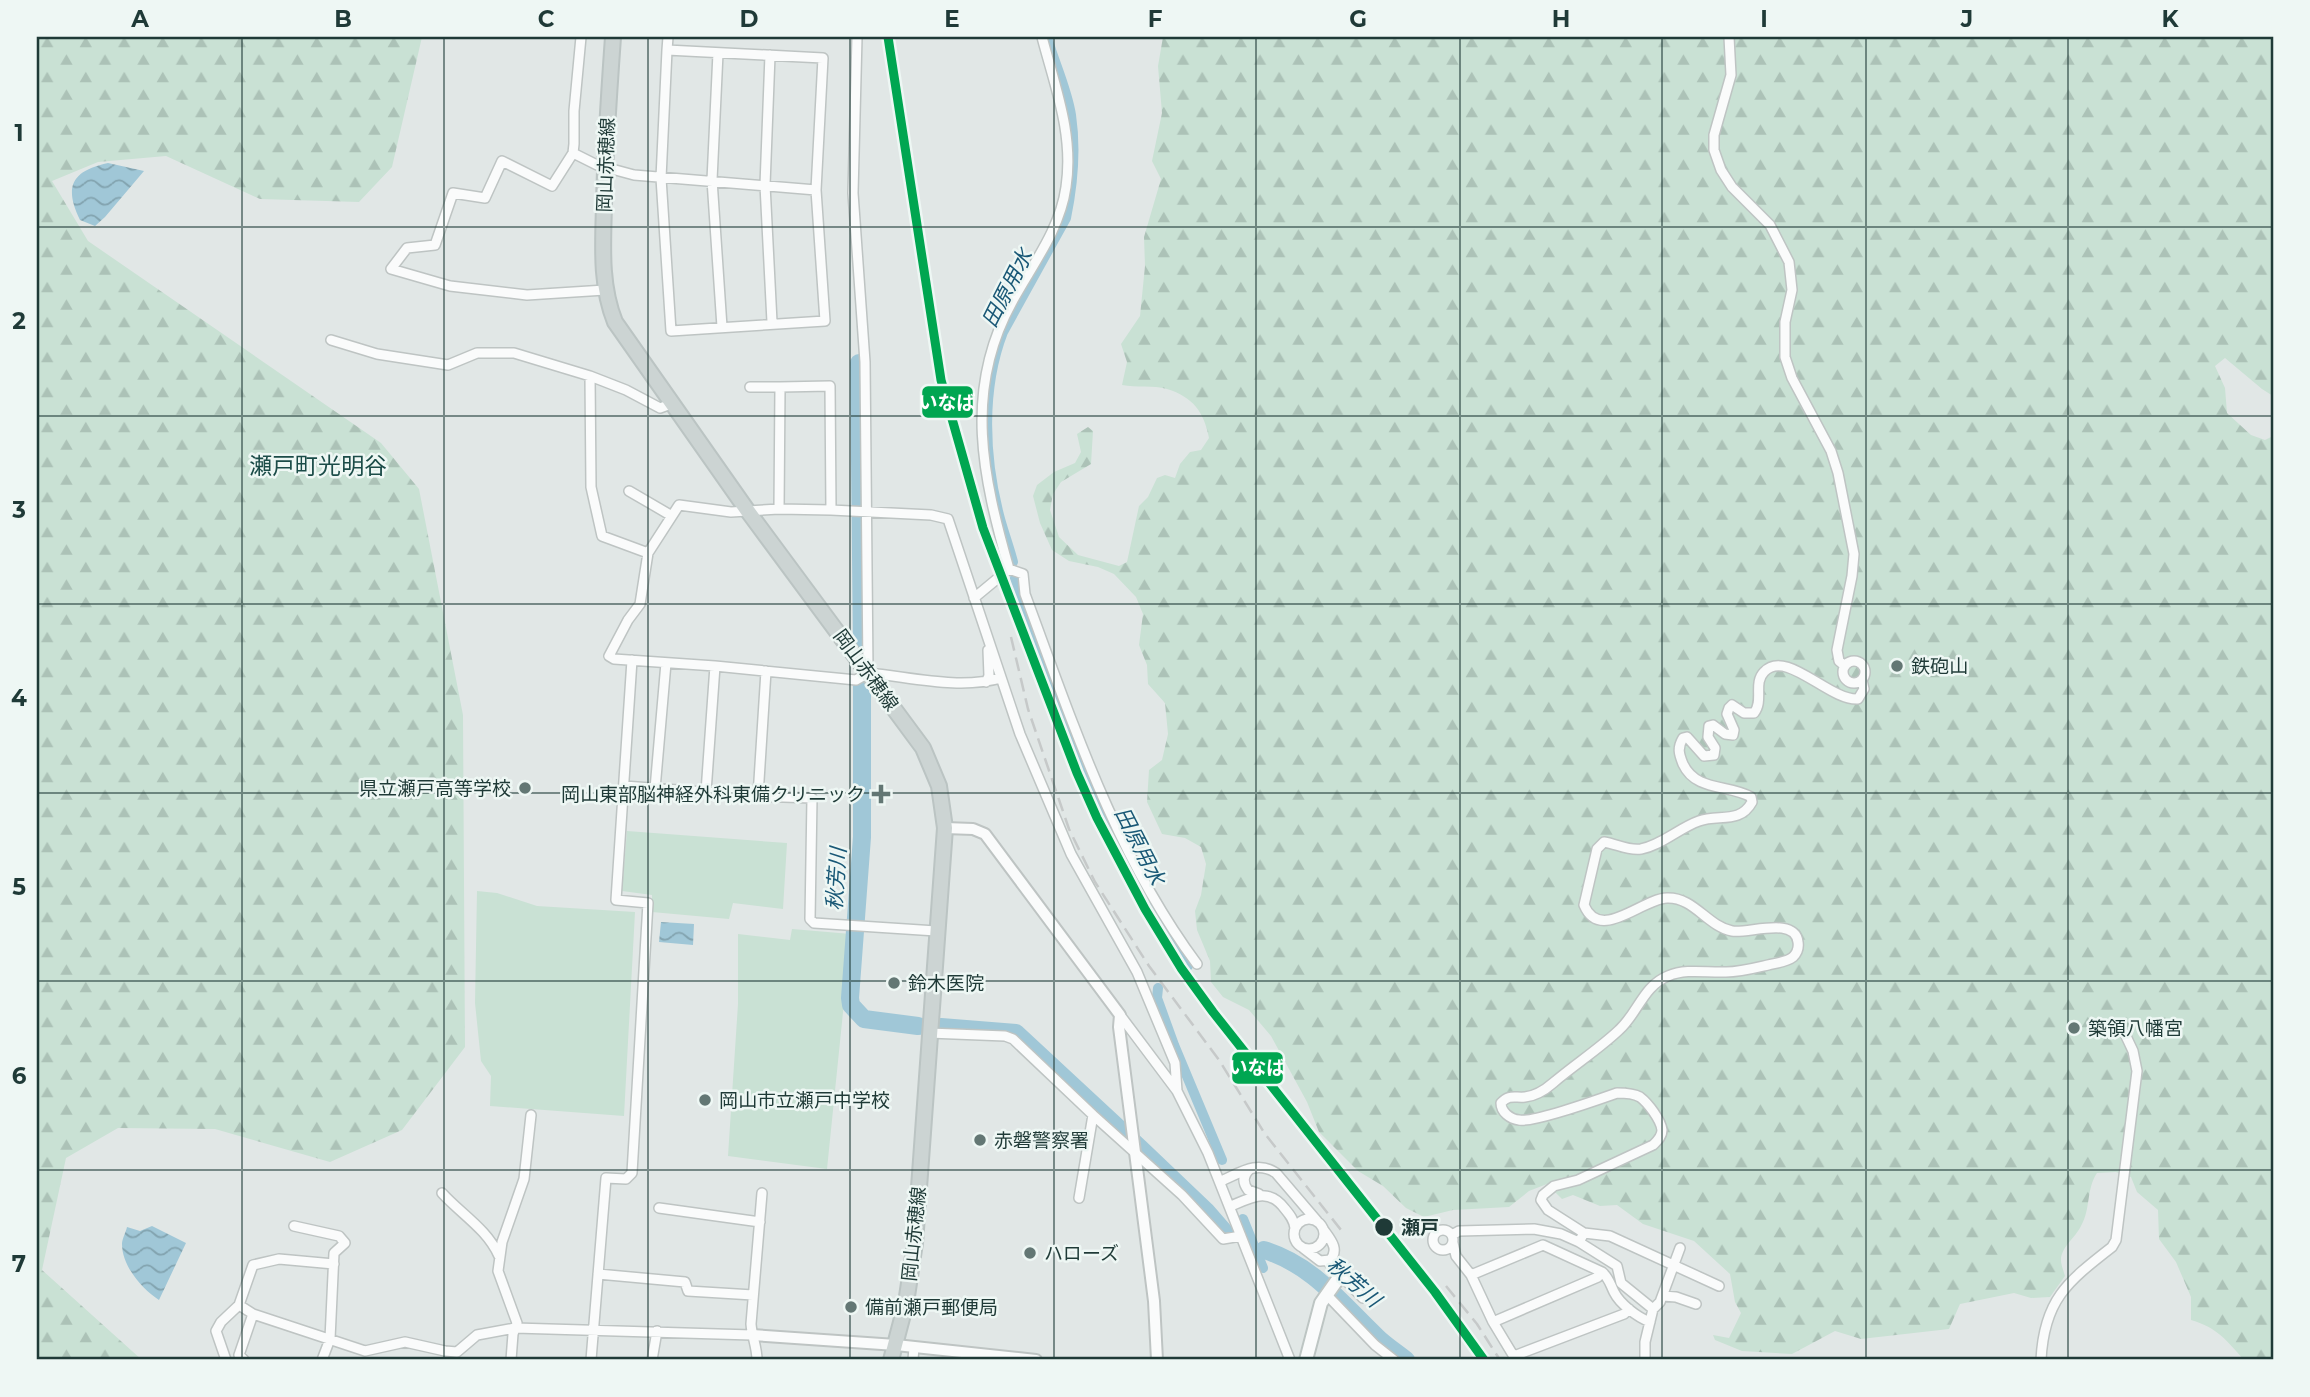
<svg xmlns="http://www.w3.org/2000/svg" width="2310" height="1397" font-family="Montserrat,'Noto Sans JP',sans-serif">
<defs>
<pattern id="forest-firs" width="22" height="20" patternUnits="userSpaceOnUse" patternTransform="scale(1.75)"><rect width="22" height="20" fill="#c9e1d4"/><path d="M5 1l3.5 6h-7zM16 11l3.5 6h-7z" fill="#acc2b7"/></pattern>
<pattern id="water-waves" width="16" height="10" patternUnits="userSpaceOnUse" patternTransform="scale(1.75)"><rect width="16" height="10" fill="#a0c7d7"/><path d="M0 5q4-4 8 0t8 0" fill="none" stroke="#82a3af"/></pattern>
</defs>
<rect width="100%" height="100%" fill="#e1e7e6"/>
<path fill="url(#forest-firs)" d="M37,37H422L392,167L359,202L260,199L166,156L98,162L52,181L88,241L381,443L419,489L463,715L465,1047L402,1130L330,1162L215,1129L118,1128L66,1158L42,1270L142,1360H37Z
M1163,37H2273V396L2262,389L2225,358L2215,366L2225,388L2227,413L2251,435L2265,440L2273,436V496L2271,500L2273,516V1360H2244C2226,1340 2218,1328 2191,1320V1297L2176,1262L2159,1239L2158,1210L2137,1192L2131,1177L2116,1172L2097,1173C2086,1189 2091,1209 2081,1226C2076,1237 2061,1247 2061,1260C2061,1265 2064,1272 2065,1276L2050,1297L2031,1298L2014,1293L1960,1304L1949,1329L1861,1339L1835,1331L1792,1354L1742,1351L1715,1340L1713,1335L1729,1338L1741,1313L1735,1302L1730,1274L1694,1241L1643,1224L1617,1205L1600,1206L1573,1195L1562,1199L1547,1184L1529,1191L1509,1207L1453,1210L1424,1217L1406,1208L1383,1186L1358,1171L1319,1132L1307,1102L1271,1036L1249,1010L1223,997L1211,982L1210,961L1197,930L1195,911L1201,895L1206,864L1201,847L1185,838L1162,834L1147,802L1149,770L1162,760L1168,734L1165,703L1148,684L1147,665L1139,645L1143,614L1136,597L1114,574L1098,567L1069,561L1052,550L1040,523L1033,496L1037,485L1054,472L1075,463L1081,452L1077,434L1088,427L1093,431L1091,464L1061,482L1053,494L1050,510L1059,537L1078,555L1119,566L1127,562L1139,506L1148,497L1157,478L1165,475L1175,478L1180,464L1190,452L1201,450L1209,438C1204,412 1193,397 1167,389C1153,385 1136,388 1122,385L1127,362L1121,344L1140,316L1145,266L1144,237L1161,179L1152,161L1162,113L1158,66Z"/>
<path fill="#c9e1d4" d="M627,831L787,843L783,909L733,903L729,919L652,912V895L622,891Z
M477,891L497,893L537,906L635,912L624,1116L490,1106L491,1076L481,1061L475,1003Z
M792,929L851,934L827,1169L728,1156L738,1004V934L790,940Z"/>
<path fill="url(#water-waves)" d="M108,163L144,171L105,217L95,226L80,220C64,187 71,171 108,163Z
M661,922L694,924L693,945L659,942Z
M152,1226L186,1243L159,1300C142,1289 122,1266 122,1244C122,1239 126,1232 127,1227L140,1231Z"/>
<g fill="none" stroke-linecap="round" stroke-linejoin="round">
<path stroke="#a0c7d7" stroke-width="10" d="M1013,562C1009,546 1003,531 999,515C984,457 981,389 1003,332L1066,218C1073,184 1076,149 1071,115C1067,89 1054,62 1047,37
M1015,578L1018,594L1100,810L1126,864L1153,912L1188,966
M1158,988L1157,998L1174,1045L1222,1160
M1243,1219L1263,1268"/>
<path stroke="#a0c7d7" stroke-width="18" d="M859,363L862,652
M862,684V837L850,998L851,1005L864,1019L918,1026
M941,1027L1016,1033L1140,1148L1206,1211L1226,1234
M1264,1250C1313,1265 1340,1302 1376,1336C1385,1345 1396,1352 1406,1360"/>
<defs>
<path id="minor" d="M581,37L574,111V144L573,153L552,186L502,161L485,198L453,193L435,245L407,248L391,269L450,286L527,295L605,290
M857,37L853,193L865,362L868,671
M1729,37L1731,75L1714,135V150L1721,170L1732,187L1770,225L1789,262L1792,290L1785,322V357L1792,378L1831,451L1838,473L1854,554L1852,576L1837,650L1839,661L1845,666
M667,50L823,58L816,190L825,321L671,331L661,178Z
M667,50L668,37
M718,53L712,180L722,327
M770,55L765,185L772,322
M573,153L597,165L634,175L816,190
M331,340L377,354L448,365L477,353H514L590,376
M750,387H780
M671,404L660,408L626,390L590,376L591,487L602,536L648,553L640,604L628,620L609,656L614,659L715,666L856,680L868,673C911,677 959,690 1001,678
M629,491L672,516
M779,509L780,387L830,386L831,510
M648,553L679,505L731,512L779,509L831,510L931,515L948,519L1020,734L1071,854L1137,972L1175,1063L1177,1091
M1009,569C983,477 963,391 1012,302C1032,265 1060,230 1066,187C1074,134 1055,87 1042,37
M1009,569L1023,574L1025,594C1072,721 1115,854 1197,964
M974,598L1009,569
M1843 672a11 11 0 1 1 22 0a11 11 0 1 1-22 0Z
M986,682L989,676L988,650
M624,786L758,796L766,671
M655,789L666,663
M706,792L715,666
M758,796L812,798L810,919L814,923L936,931
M1120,1015L1177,1091L1208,1153L1290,1360
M929,1033L1005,1036L1013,1039L1093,1115L1182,1195L1223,1239L1241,1236
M1250,1169C1243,1175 1242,1182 1248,1190L1259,1194
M1221,1181C1240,1173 1257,1160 1276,1173L1317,1221
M442,1193C461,1214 487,1229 499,1256
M1079,1198L1093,1115
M1231,1206C1252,1197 1269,1187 1285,1209C1290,1215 1294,1220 1295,1228
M659,1208L760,1222
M1294 1234a15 15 0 1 1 30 0a15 15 0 1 1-30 0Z
M294,1226L339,1236L345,1243L334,1253L330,1339L322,1360
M1433 1240a10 10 0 1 1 20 0a10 10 0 1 1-20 0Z
M1584,1233L1610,1236L1719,1286
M1452,1235L1459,1231L1534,1229L1561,1234L1579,1242L1617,1266L1621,1283L1653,1309L1645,1342V1360
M1579,1242L1584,1233L1548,1210L1541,1200L1543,1195L1554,1186L1578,1180L1653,1145C1657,1141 1662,1137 1662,1130C1661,1120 1648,1103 1640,1097C1633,1093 1624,1093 1617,1093C1600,1099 1533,1123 1519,1120C1510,1119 1501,1112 1501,1103C1509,1094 1515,1098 1525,1097C1535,1096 1545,1090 1553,1083C1574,1065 1599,1049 1619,1030C1638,1013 1643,986 1668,976C1687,968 1707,973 1726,972C1740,972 1755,968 1768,965C1776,963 1787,962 1793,957C1797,953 1799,948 1798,942C1795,916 1748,934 1732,931C1707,926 1694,897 1667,898C1641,899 1600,943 1584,905L1597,849L1604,842C1617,844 1628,851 1641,849C1662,845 1679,828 1699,821C1719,814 1740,824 1752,802L1751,797C1729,784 1696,792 1683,764C1679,754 1677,748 1683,738L1687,737L1704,756L1714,755L1715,748L1708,737L1709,726L1713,725L1725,734L1733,735L1734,730L1727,714L1729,708L1732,705L1744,713H1754C1764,701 1753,683 1764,672C1786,648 1829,701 1858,699L1864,689L1862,680
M1453,1243L1456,1256L1471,1275L1493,1322L1516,1360
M1303,1248L1320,1261L1330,1260C1340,1249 1330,1239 1323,1229
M1327,1261L1363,1298
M598,1274L685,1282L688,1291L753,1295
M1471,1275L1543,1245L1602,1272C1609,1278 1610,1284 1614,1292C1620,1304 1637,1317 1650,1322
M1326,1294L1375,1345L1394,1360
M1663,1296L1676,1297L1696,1304
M239,1305L253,1314L365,1351L405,1342L445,1351L457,1352L477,1335L515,1328L752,1335
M1653,1309L1660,1302L1680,1248
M1493,1322L1598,1277L1602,1272
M1514,1356L1624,1314L1629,1309
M226,1360L216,1331L221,1322L239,1305L253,1265L279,1259L334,1264
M244,1360L239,1355L253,1314
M511,1360L513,1334L517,1323L498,1271L502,1242L524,1179L531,1115
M591,1360L606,1178L626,1179L632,1173L648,903L616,900L632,660
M652,1360L657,1331
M757,1360C757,1347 752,1337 751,1324L762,1193
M913,1360L914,1347
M2041,1360C2044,1300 2067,1282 2112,1247L2116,1240L2137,1071L2133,1051L2125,1034"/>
<path id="tertiary" d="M945,828L973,829L985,834L1120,1015L1119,1027L1154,1301L1157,1360
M752,1335L896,1345L1036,1360"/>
<path id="secondary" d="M1306,1360L1321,1303L1340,1276"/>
<path id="primary" d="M613,37C609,93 605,149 604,205C603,245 600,285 615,322L747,510L923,748L939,786L945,828L915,1243L906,1303L891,1360"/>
</defs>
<use href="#minor" stroke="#bec4c3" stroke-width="12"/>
<use href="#tertiary" stroke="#bec4c3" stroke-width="14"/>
<use href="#secondary" stroke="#bdc5c3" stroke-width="16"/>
<use href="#primary" stroke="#bbc4c3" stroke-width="18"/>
<use href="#minor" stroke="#fafbfb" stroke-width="9"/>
<use href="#tertiary" stroke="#fafbfb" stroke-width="10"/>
<use href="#secondary" stroke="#fafbfb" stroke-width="12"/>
<use href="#primary" stroke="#ccd4d3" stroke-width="14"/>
<path stroke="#c6c9c9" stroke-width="2.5" stroke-dasharray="14 7" stroke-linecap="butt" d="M1011,637L1028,709L1069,829L1095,882L1149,966L1219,1060L1265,1134L1345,1235
M1446,1286L1477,1324L1500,1360"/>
<defs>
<path id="rail-1" d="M888,37L941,380L983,528L1077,773L1097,818L1145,909L1181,968L1213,1012L1435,1292L1484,1360"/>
</defs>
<use href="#rail-1" stroke="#eef7f4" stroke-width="14"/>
<use href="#rail-1" stroke="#00a651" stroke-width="9"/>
</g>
<path fill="none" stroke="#1f3a37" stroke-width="2" stroke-opacity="0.55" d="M242,37V1360M444,37V1360M648,37V1360M850,37V1360M1054,37V1360M1256,37V1360M1460,37V1360M1662,37V1360M1866,37V1360M2068,37V1360M37,227H2273M37,416H2273M37,604H2273M37,793H2273M37,981H2273M37,1170H2273"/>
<g fill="#637774" stroke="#eef7f4" stroke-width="2.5">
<circle cx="1897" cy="666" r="7"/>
<circle cx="525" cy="788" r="7"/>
<path d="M877.5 783.5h7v7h7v7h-7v7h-7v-7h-7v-7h7z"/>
<circle cx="894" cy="983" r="7"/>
<circle cx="2074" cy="1028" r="7"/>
<circle cx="705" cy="1100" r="7"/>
<circle cx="980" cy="1140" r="7"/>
<circle cx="1030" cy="1253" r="7"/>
<circle cx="851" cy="1307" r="7"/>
</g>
<circle fill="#1f3a37" stroke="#eef7f4" stroke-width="2.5" cx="1384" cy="1227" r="10"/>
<g text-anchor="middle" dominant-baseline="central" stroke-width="5" stroke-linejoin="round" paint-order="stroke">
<g font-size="19" fill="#1f3a37" stroke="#eef7f4">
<text transform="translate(606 165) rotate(-88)">岡山赤穂線</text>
<text transform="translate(866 670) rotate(54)">岡山赤穂線</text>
<text transform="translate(914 1234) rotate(-84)">岡山赤穂線</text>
</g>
<g font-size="19" fill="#1f3a37" stroke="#eef7f4" text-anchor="start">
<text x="1911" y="666">鉄砲山</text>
<text x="511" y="788" text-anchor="end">県立瀬戸高等学校</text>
<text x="865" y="794" text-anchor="end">岡山東部脳神経外科東備クリニック</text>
<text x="908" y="983">鈴木医院</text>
<text x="2088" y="1028">築領八幡宮</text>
<text x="719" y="1100">岡山市立瀬戸中学校</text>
<text x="994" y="1140">赤磐警察署</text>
<text x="1044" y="1253">ハローズ</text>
<text x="865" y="1307">備前瀬戸郵便局</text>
</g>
<g font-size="19" font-weight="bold" fill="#1f3a37" stroke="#eef7f4" text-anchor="start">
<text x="1401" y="1227">瀬戸</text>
</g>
<g font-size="21" font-style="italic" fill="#195876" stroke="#eef7f4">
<text transform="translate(1007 288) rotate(-63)">田原用水</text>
<text transform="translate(1140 846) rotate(63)">田原用水</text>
<text transform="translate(836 879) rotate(-86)">秋芳川</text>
<text transform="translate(1354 1282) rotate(41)">秋芳川</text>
</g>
<g font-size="23" fill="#1b4c48" stroke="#eef7f4">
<text x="318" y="466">瀬戸町光明谷</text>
</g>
</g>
<g stroke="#eef7f4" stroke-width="2.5">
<rect x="921" y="385" width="53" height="34" rx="7" fill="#00a651"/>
<rect x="1231" y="1051" width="53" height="34" rx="7" fill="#00a651"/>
</g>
<g font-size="19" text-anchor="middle" font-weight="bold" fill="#fff">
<text x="947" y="409">いなば</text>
<text x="1257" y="1074">いなば</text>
</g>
<rect width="2310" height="1397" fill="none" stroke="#eef7f4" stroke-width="77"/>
<rect x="38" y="38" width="2234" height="1320" fill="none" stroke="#1f3a37" stroke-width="2.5"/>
<g font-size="23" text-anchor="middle" font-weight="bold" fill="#1f3a37">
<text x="140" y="27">A</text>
<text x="343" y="27">B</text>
<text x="546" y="27">C</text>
<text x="749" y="27">D</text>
<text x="952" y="27">E</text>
<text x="1155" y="27">F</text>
<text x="1358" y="27">G</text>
<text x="1561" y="27">H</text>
<text x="1764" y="27">I</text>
<text x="1967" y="27">J</text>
<text x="2170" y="27">K</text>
<text x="19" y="141">1</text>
<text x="19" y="329">2</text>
<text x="19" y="518">3</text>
<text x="19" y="706">4</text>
<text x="19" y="895">5</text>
<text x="19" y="1084">6</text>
<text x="19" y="1272">7</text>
</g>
</svg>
